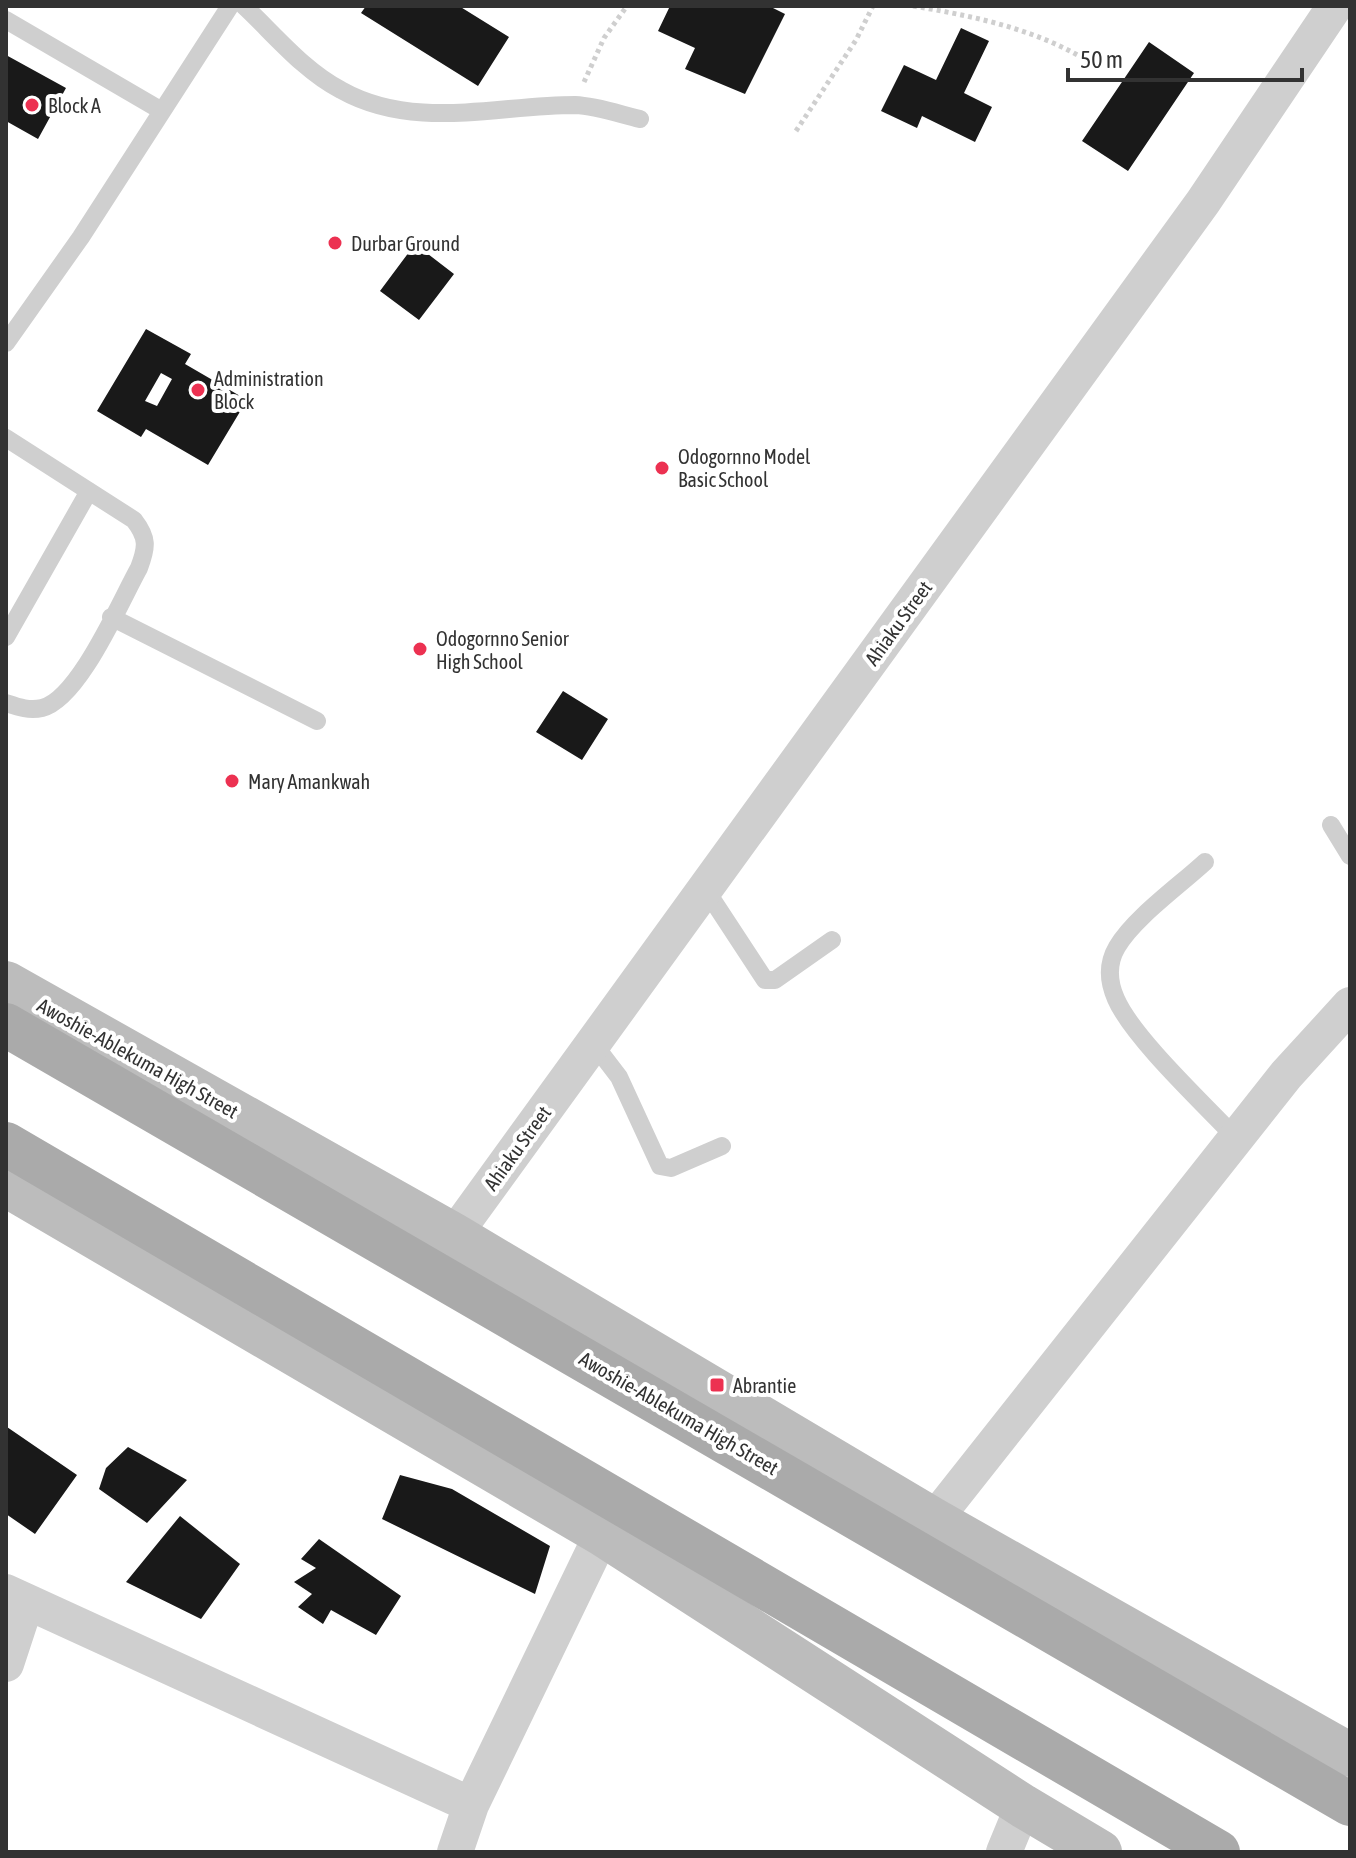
<svg xmlns="http://www.w3.org/2000/svg" width="1356" height="1858" font-family="'Asap Condensed',sans-serif">
<rect width="100%" height="100%" fill="#fff"/>
<path fill="#191919" fill-rule="evenodd" d="M366,6H459L509,37L478,86L361,13Z
M670,6H769L785,14L745,94L685,69L695,48L658,31Z
M961,28L989,41L964,93L992,107L975,142L922,116L917,128L881,111L904,65L936,80Z
M1149,42L1194,73L1128,171L1082,141Z
M6,55L66,88L38,139L6,121Z
M415,244L454,274L419,320L380,291Z
M146,329L191,354L185,364L247,400L208,465L146,429L141,437L97,411ZM161,373L172,379L157,406L145,401Z
M563,691L608,719L582,760L536,732Z
M7,1427L77,1475L35,1534L6,1514Z
M128,1447L187,1480L147,1523L99,1489L106,1468Z
M400,1475L452,1489L550,1546L535,1594L382,1519Z
M180,1516L240,1564L201,1619L126,1582Z
M319,1539L401,1596L376,1635L331,1610L323,1624L298,1607L312,1594L294,1582L316,1568L301,1559Z"/>
<g fill="none" stroke-linecap="round" stroke-linejoin="round">
<path stroke="#cfcfcf" stroke-width="5" stroke-dasharray="4 4" stroke-linecap="butt" d="M913,6C979,17 1045,31 1100,69
M584,82L604,38L627,6
M796,131L856,40L873,6"/>
<path stroke="#cfcfcf" stroke-width="18" d="M244,6C274,34 304,71 341,90C414,131 497,105 575,105C597,106 619,114 640,119
M6,20L162,111
M6,343L81,237L230,6
M6,438L134,520C148,538 147,547 139,568C120,602 79,699 42,708C29,711 18,707 6,703
M111,617L317,721
M6,637L89,491
M1331,825L1350,856
M1205,862C1179,886 1134,918 1117,947C1107,964 1108,981 1116,999C1133,1038 1205,1105 1236,1138
M704,887L765,980H775L832,940
M593,1043L619,1077L660,1166L671,1168L722,1146"/>
<path stroke="#cfcfcf" stroke-width="36" d="M454,1235L1203,202L1335,6
M934,1520L1286,1075L1350,1005
M6,1592L471,1805
M6,1664L26,1603
M455,1852L471,1805L602,1534
M1004,1852L1023,1806"/>
<path stroke="#bcbcbc" stroke-width="44" d="M6,983L454,1235L934,1520L1350,1755
M6,1185L602,1534L1023,1806L1100,1852"/>
<path stroke="#aaa" stroke-width="44" d="M6,1025L1350,1804
M6,1144L1218,1852"/>
</g>
<g fill="#ec3151" stroke="#fff" stroke-width="3">
<circle cx="32" cy="105" r="8"/>
<circle cx="335" cy="243" r="8"/>
<circle cx="198" cy="390" r="8"/>
<circle cx="662" cy="468" r="8"/>
<circle cx="420" cy="649" r="8"/>
<circle cx="232" cy="781" r="8"/>
<rect x="709" y="1377" width="16" height="16" rx="4"/>
</g>
<g text-anchor="middle" dominant-baseline="central" stroke-width="8" stroke-linejoin="round" paint-order="stroke">
<g font-size="20" fill="#323232" stroke="#fff" text-anchor="start">
<text x="48" y="105">Block A</text>
<text x="351" y="243">Durbar Ground</text>
<text x="214" y="378">Administration<tspan x="214" dy="23">Block</tspan></text>
<text x="678" y="456">Odogornno Model<tspan x="678" dy="23">Basic School</tspan></text>
<text x="436" y="638">Odogornno Senior<tspan x="436" dy="23">High School</tspan></text>
<text x="248" y="781">Mary Amankwah</text>
<text x="733" y="1385">Abrantie</text>
</g>
<g font-size="20" fill="#323232" stroke="#fff">
<text transform="translate(898 623) rotate(-54)">Ahiaku Street</text>
<text transform="translate(138 1058) rotate(29)">Awoshie-Ablekuma High Street</text>
<text transform="translate(517 1148) rotate(-54)">Ahiaku Street</text>
<text transform="translate(679 1413) rotate(30)">Awoshie-Ablekuma High Street</text>
</g>
</g>
<rect width="1356" height="1858" fill="none" stroke="#323232" stroke-width="16"/>
<path d="M1068 68v12h234v-12" fill="none" stroke="#323232" stroke-width="4"/>
<text x="1080" y="68" font-size="24" fill="#323232" stroke="#ffffff" stroke-width="6" paint-order="stroke">50 m</text>
</svg>
